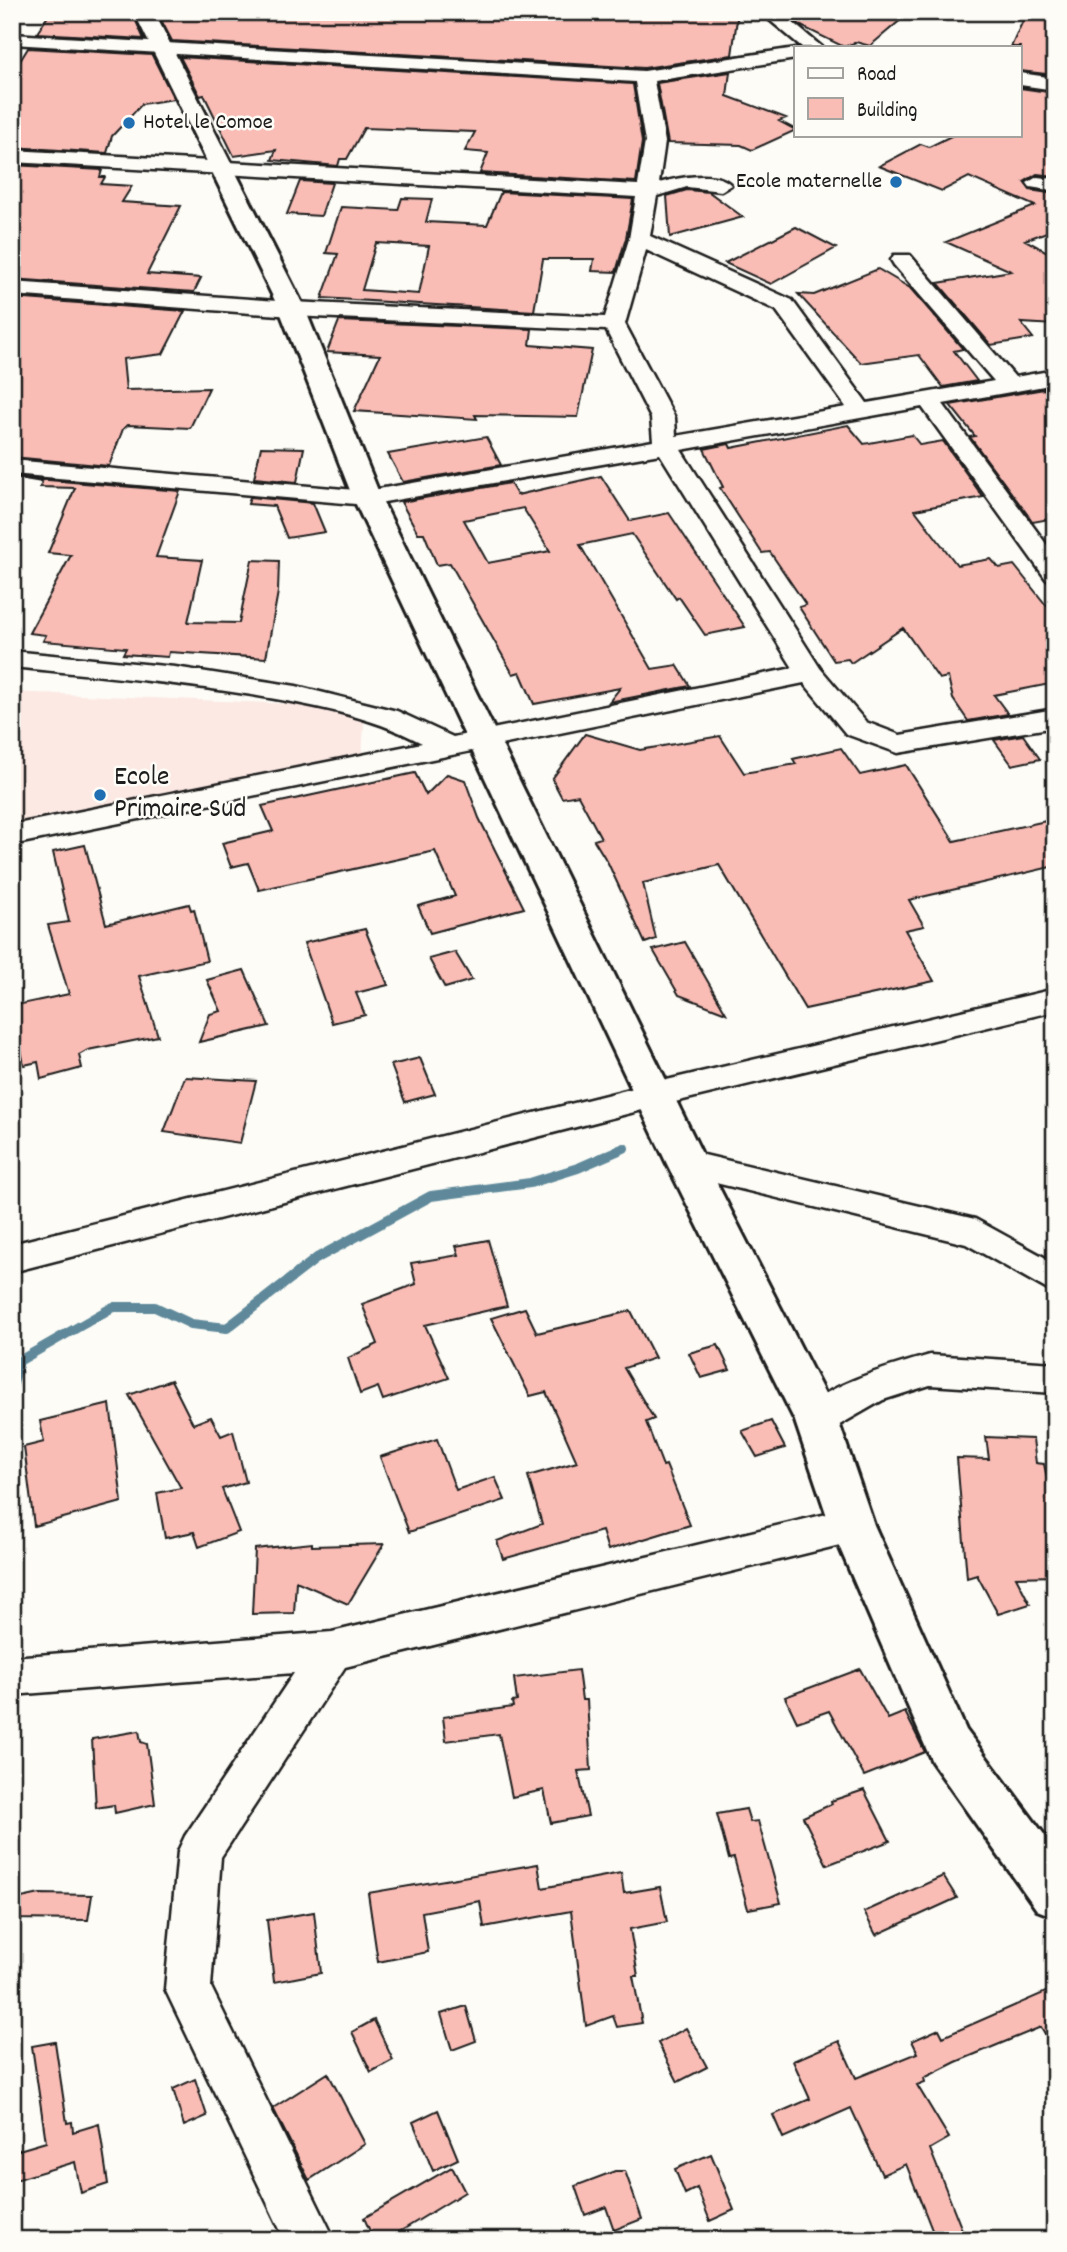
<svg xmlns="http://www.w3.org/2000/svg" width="1067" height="2252" font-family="Dekko,sans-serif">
<rect width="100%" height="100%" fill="#fdfcf7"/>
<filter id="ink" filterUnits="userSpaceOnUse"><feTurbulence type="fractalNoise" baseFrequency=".0143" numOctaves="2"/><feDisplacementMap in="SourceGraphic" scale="14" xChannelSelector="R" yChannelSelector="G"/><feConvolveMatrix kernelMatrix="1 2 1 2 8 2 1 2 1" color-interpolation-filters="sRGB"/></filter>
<g filter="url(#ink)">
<path fill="#fce9e4" d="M12,692L365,707L362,760L12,829Z"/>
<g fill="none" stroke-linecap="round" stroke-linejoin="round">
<path stroke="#5f899a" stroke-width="10" d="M12,1388L19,1361L113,1307H155L191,1324L227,1328L317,1258L431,1196L530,1183L578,1168L624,1148"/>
</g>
<path fill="#f9bdb6" stroke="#1c1c1c" stroke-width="2" fill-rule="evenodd" d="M92,12H132L144,39L37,33L48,16L89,19Z
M157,12L402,14L738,12L732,55L644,68L172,41Z
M784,12L854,14L910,12L870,46L856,42L844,47L803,27Z
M1025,16L1055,19V75L1020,71V47H1011Z
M28,48L152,55L174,99L142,104L112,136L107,153L12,147V74Z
M180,57L633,84L642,142L636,182L480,173L488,153L465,151L475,132L364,128L347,159H340L338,166L272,160L276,150L234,156L204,95L200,96Z
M730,72L727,96L786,118L779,121L796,130L752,150L741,145L668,143L657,83Z
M1020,88L1055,93V176L1037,174L1024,182L1030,190L1055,194V229L1025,240L1055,256V325L1021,323L1033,338L991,345L938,283L1011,271L946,242L1035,206L969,177L942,191L879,166L921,144L929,147L953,135H1020Z
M12,165L102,170L100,177H105L101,184L132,186L122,202L181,206L147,274L201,278L194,292L12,279Z
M300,181L332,183L321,216L287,214Z
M687,190L709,192L743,217L670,237L667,196Z
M501,192L633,199L626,238L616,272L592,271L594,259H543L534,311L322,298L338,254L326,253L341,207L398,210L402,198L432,199L426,222L487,225ZM376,243L429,246L419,294L362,290Z
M796,227L836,248L771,284L725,263Z
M878,269L910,288L963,349L954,351L977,381L943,387L919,355L861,363L798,294L814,295Z
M12,298L185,311L163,354L123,359L126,390L209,388L190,428L128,425L123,429L109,466L12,457Z
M339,321L532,329L530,345L592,350L578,417L475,415L477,419L354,411L380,355L327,352Z
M1044,389L1055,400V518L1033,522L970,437L975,436L950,405Z
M848,425L864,444L912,435L920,445L943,441L983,497L915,510L957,565L991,559L999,568L1014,565L1046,605L1055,604V683L994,695L1008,714L968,721L953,699L948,677L939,679L903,628L851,663L848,659L834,661L799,607L806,605L770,552L762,553L720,488L723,487L704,449L729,444L731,448Z
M486,437L501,465L403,482L388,454Z
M261,447L304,448L297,482L254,478Z
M601,476L630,521L669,513L745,627L705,635L679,597L676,599L632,534L580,545L652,669L677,665L690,686L609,702L620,688L534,704L520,672L513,674L450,563L437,565L424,533H418L401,502L510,483L517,495ZM523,508L550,551L488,563L464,520Z
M12,477L180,491L156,557L202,560L188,622L239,623L252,560L279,561L278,592L266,658L169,652L168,657L123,654L126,648L43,641L46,635L29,633L71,555L48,553L75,488L40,487L42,482Z
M250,497L313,503L325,532L287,538L274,506L248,504Z
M585,734L640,750L720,736L744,773L796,764L793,759L841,748L860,775L906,765L954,841L1055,819V866L909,900L924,926L905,930L934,981L805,1009L719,865L643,883L656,939L645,943L608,863L594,840L601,838L578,795L562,798L552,779Z
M1023,735L1040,759L1012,765L994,740Z
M415,773L426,795L447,774L465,780L479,818L524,908L430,933L418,906L455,896L435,851L259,890L248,863L231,867L222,843L273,831L262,806Z
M85,845L106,924L189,904L191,910L194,909L207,961L139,976L158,1036L88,1050L79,1055L82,1068L41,1079L38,1062L24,1065L12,1006L69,994L48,925L69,922L53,852Z
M365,929L388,985L356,993L365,1015L332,1023L304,943Z
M685,942L726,1013L679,995L653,950Z
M455,952L472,980L445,988L429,959Z
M244,970L269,1026L199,1042L210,1014L221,1011L207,980Z
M420,1058L435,1094L405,1102L391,1065Z
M185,1077L256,1081L240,1143L164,1132Z
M488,1240L507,1306L425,1325L449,1378L383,1400L378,1387L360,1394L348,1358L378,1344L362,1304L416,1284L411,1263L459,1255L456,1246Z
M525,1308L537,1333L631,1311L655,1358L624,1368L654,1419L646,1422L663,1466L666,1465L690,1525L608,1550L602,1531L503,1559L497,1541L542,1524L528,1476L577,1462L546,1392L530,1396L491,1318Z
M718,1345L730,1370L701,1378L689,1353Z
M171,1380L193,1424L211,1417L221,1436L233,1431L246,1482L222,1489L239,1532L199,1547L194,1532L165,1538L157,1493L181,1488L129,1395Z
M110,1404L122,1502L34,1526L24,1447L44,1442L40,1421Z
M771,1421L785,1448L757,1457L742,1431Z
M986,1437L1033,1439L1036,1463L1044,1464L1055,1514V1576L1016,1577L1030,1604L998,1614L977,1575L967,1578L957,1458L989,1459Z
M437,1439L456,1490L495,1477L505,1500L409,1532L380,1457Z
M312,1543V1546L384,1544L348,1604L296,1581L294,1613L252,1614L255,1549Z
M860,1669L888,1719L905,1712L925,1752L864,1776L829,1711L797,1722L785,1697Z
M578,1670L582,1700H587L591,1770L578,1771L588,1816L551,1823L544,1790L512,1797L499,1734L446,1741L443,1717L513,1707L512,1702L517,1701L514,1678Z
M139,1731L141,1742L147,1744L155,1804L115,1813L114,1805L96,1808L92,1739Z
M864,1790L890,1841L827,1865L803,1817L832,1804L831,1801Z
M746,1809L750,1822L758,1821L781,1903L748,1909L734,1858L729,1859L717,1814Z
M538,1864L542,1888L621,1873L624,1893L660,1887L667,1922L630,1929L638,1976H633L642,2023L617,2027L613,2016L586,2026L571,1911L484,1927L480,1901L422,1912L428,1952L378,1962L368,1893Z
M943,1876L957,1898L876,1935L864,1912Z
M40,1894L92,1895L88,1920L12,1919V1900Z
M314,1912L321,1973L274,1982L267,1920Z
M1048,1991L1049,1993L1055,1991V2051L1041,2027L956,2062L924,2078L925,2082L917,2085L949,2138L930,2149L966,2240H936L906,2164L882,2175L851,2108L783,2138L773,2115L810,2099L793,2061L839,2041L856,2078L918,2053L912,2041L939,2029L943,2037Z
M466,2006L476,2041L452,2050L441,2014Z
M374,2020L393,2060L371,2072L352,2032Z
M686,2028L707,2067L678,2082L658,2043Z
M55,2042L67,2123L72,2122L73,2132L99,2124L108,2184L81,2193L75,2162L12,2181V2152L46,2142L32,2046Z
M328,2073L365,2144L309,2180L273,2108Z
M195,2079L207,2116L184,2126L173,2089Z
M438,2110L458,2159L433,2171L413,2122Z
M711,2154L734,2210L710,2221L697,2188L685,2194L675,2169Z
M452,2167L465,2192L386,2240H374L364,2218Z
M615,2171H625L642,2219L614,2230L606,2207L585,2215L575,2186Z"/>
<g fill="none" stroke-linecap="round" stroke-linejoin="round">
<defs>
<path id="minor" d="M760,12H780L822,47H802Z
M12,34L644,71L796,48V59L654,81L665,142L659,183C676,178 718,169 731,185L721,191L687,187L657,196L650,236L792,300L867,403L994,381L894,265L891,260L894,255H910L1015,377L1055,370V384L943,404L1055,556V582L1046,579L922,407L681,450L820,668L866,722L900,735L1055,709V727L898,753L846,734L804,683L12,845V825L422,743C369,715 311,705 252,695C173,682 92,675 12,667V651L175,667L296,686L397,711L453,737L793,668L660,454L367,505L12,474V460L367,491L653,441L651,418L606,330L292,316L12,295V282L292,302L605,317L629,239L636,197L12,162V150L638,185L645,142L635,82L12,44ZM646,250L776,310L846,407L676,436L675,418L625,324Z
M1020,73L1055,78V90L1020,85Z
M1037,177L1055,179V191L1030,187L1027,183Z
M1055,989V1011L654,1107L12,1272V1244L654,1083Z
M687,1151L975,1219L1055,1263V1294L966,1244L675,1173L670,1164L675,1155Z
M930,1355L1055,1363V1393L930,1385L883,1400L829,1431L816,1436L803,1431L797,1420C813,1387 895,1365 930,1355Z
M852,1508L866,1513L871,1525L866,1537L852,1542L345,1667L221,1857L211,1987L335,2240H285L165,1989L178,1851L185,1836L294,1673L12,1695V1657L332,1632Z"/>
<path id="major" d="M134,12H154L305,309L381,498L707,1164L838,1420L874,1525L966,1730L1055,1849V1917L1037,1910L932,1762L830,1525L795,1421L667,1164L353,498L279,309Z"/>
</defs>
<use href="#minor" stroke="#1c1c1c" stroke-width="5"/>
<use href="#major" stroke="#1c1c1c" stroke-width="6"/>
<use href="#minor" fill="#fdfcf7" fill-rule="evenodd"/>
<use href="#major" fill="#fdfcf7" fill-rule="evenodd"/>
</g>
</g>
<g fill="#1f6fb2" stroke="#fdfcf7" stroke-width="2.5">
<circle cx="129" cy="123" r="7"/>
<circle cx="896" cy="182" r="7"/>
<circle cx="100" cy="795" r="7"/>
</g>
<g text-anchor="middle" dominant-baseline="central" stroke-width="5" stroke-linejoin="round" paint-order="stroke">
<g font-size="23" fill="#1c1c1c" stroke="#fdfcf7" text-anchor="start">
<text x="143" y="123">Hotel le Comoe</text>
<text x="882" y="182" text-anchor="end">Ecole maternelle</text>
</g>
<g font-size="28" fill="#1c1c1c" stroke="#fdfcf7" text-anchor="start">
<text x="114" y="779">Ecole<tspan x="114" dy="32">Primaire Sud</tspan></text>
</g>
</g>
<rect width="1067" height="2252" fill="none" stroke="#fdfcf7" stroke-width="42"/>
<rect x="21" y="21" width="1025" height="2210" fill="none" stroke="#1c1c1c" stroke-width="2.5" filter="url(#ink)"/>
<rect x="794" y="46" width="228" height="91" fill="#fdfcf7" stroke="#a3a29f" stroke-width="2"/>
<rect x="808" y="68" width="35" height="10" fill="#fdfcf7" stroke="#a3a29f" stroke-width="2"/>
<text x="857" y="80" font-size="21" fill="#1c1c1c">Road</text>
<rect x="808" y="98" width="35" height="21" fill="#f9bdb6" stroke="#a3a29f" stroke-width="2"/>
<text x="857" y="116" font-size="21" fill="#1c1c1c">Building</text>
</svg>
